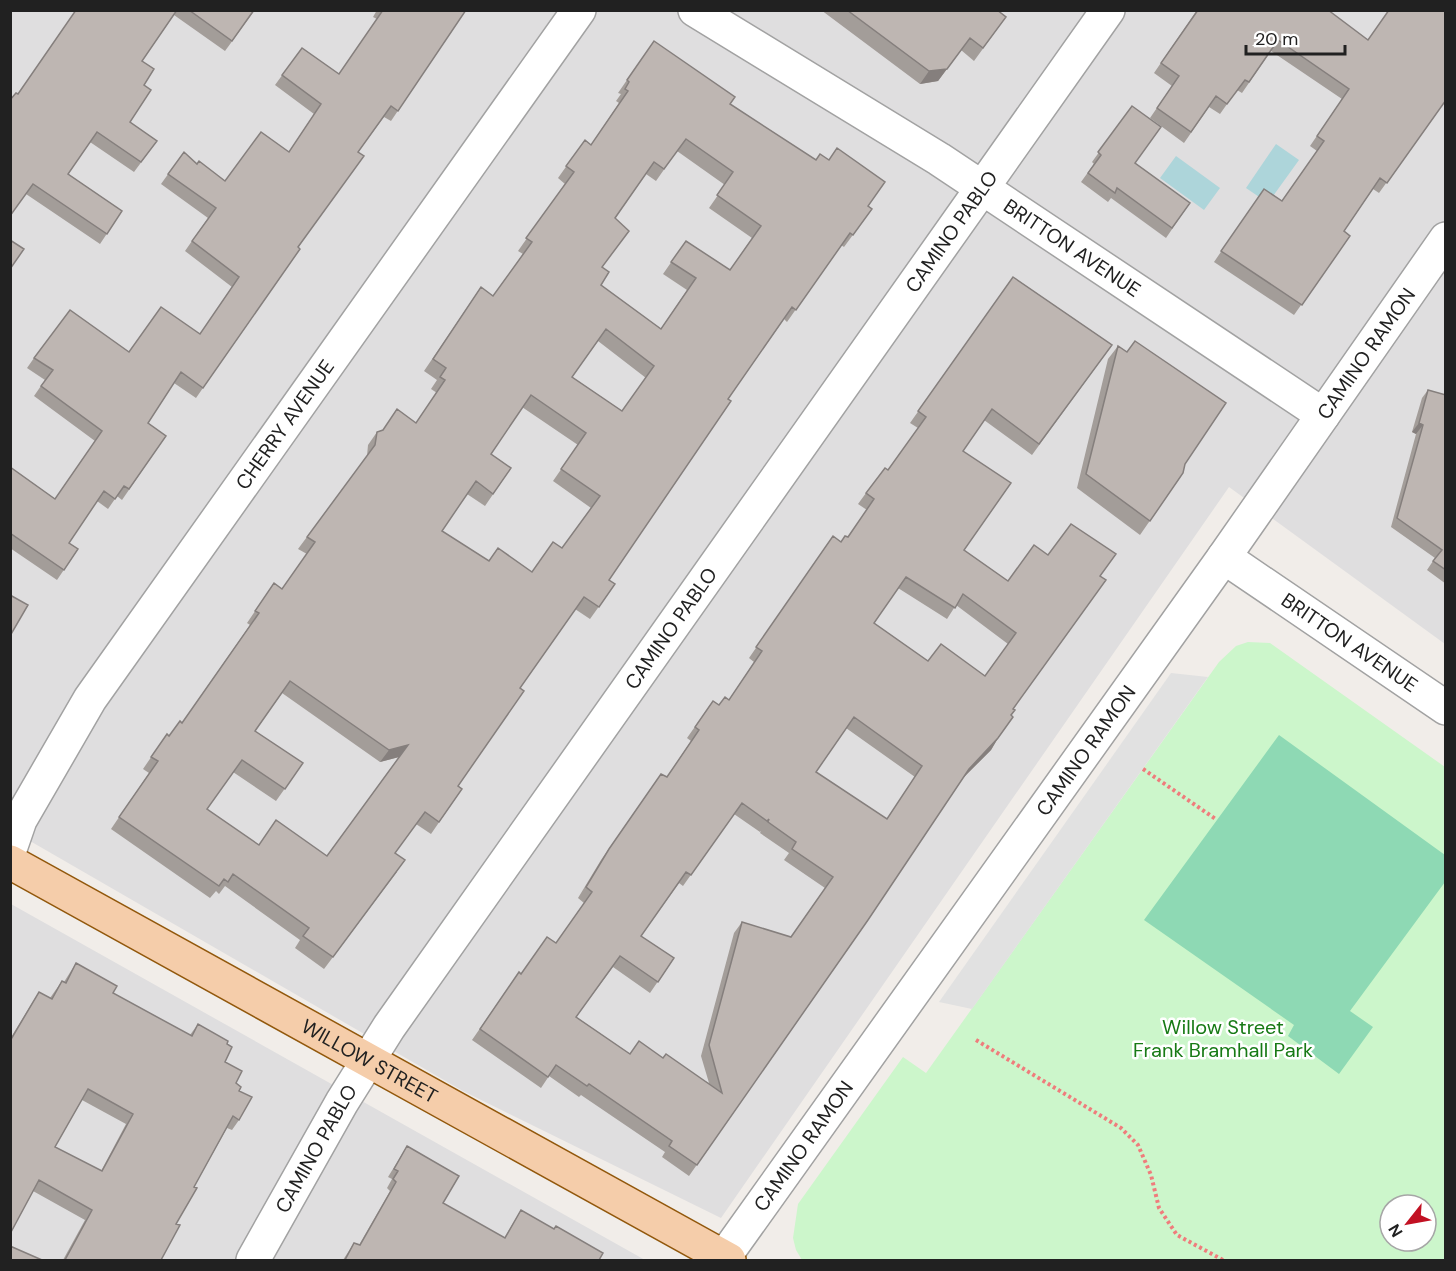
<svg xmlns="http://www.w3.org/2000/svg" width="1456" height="1271" font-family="'DM Sans',sans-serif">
<rect width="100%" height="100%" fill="#f1ede9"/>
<path fill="#dfdedf" d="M11,11H1445V644L1229,487L721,1218L463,1091L11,830Z
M11,904L645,1260H11Z"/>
<path fill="#ccf6cb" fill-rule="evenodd" d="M1248,642L1270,643L1445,767V1260H802L796,1250L793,1238L798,1204L903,1057L926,1073L1219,662L1236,646ZM1390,1205H1426V1241H1390Z"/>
<path fill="#8ed9b4" d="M1279,735L1445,855V882L1350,1011L1373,1027L1339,1074L1288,1036L1294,1025L1144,920Z"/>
<path fill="#e1e1e1" d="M1171,673L1208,677L972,1009L939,1002Z"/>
<path fill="#add5da" d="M1276,144L1299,160L1268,203L1246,188Z
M1176,156L1220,188L1204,210L1160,178Z"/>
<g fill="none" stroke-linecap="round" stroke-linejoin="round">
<defs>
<g id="minor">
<path id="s1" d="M695,10L939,159L1323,415"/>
<path id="s2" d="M1224,557L1446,708"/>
<path id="s3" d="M10,849L20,820L90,699L579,10"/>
<path id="s4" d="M253,1260L342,1102L389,1027L1108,10"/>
<path id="s5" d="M722,1260L1224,557L1446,239"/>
</g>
<g id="major">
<path id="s6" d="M10,862L729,1260"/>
</g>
</defs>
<use href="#minor" stroke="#a2a2a2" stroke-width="36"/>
<use href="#major" stroke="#92580c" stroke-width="36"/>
<path stroke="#ef7c7c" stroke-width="4" stroke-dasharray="3 3" stroke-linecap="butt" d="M1143,769L1217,820
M976,1040L1121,1128L1138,1145L1151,1175L1159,1208L1177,1235L1223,1260"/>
<use href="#minor" stroke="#fff" stroke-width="33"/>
<use href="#major" stroke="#f5cdaa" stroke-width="33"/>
</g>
<path fill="#a39d99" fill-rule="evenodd" d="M76,10H255L225,51L174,15L142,61L144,85L130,122L157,141L134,172L90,142L68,174L122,211L100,244L26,194L18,94Z
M377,10H466L391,121L384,117L358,152L298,248L300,249L196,398L174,383L148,423L166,436L122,500L117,496L108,509L97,501L69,543L78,549L57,580L10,548V467L55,499L95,441L34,396L45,380L27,368L34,358L129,352L200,334L232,287L185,251L208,218L161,184L184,152L197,164L225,181L289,152L314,114L275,85L302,48L339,74L377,19L373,17Z
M821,10H997L1006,17L974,61L961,50L938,81L920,84Z
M1197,10L1446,100L1379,193L1373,189L1344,231L1350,236L1294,315L1214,262L1264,189L1282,201L1317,151L1310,146L1342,99L1271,51L1242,93L1237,90L1220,114L1209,107L1184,143L1150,118L1172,86L1154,73Z
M654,41L730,104L872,209L844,247L841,245L787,322L784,319L728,399L609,580L615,584L590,619L575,609L520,688L458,786L462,789L431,834L416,824L395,853L397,872L324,969L295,948L300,940L225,886L219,894L216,891L210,898L111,829L149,773L143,769L167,734L169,736L182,723L250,625L247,623L274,583L282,589L307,554L298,549L367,456L368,445L377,432L416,423L437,393L431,389L437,380L424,371L481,287L493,296L523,254L518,251L565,184L558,178L585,140L591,145L619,103L616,101L621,94L618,93ZM677,151L725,185L709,208L752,238L730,270L686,241L663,274L687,290L661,329L601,285L603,267L615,218L646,174L656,181ZM598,341L646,378L622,411L572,377ZM522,407L578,445L553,481L591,508L562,548L532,572L489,561L442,531L467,494L485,506L511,468L491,454ZM282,693L380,762L399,757L327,856L259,845L207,809L233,772L276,801L303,763L255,731Z
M1132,106L1135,163L1190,203L1166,238L1111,198L1108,202L1081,182L1094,164L1092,162Z
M1013,277L1112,345L1032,455L984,420L963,451L964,550L1008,581L1048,555L1100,576L1013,709L1012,715L991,750L962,779L868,920L689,1176L662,1157L665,1152L581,1095L579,1097L549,1076L541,1088L472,1040L519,972L521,974L556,943L584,903L578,898L601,860L661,774L667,777L691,741L687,738L713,701L719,705L729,700L754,662L749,658L833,536L841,542L848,537L867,510L858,504L866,493L888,470L918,428L910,423ZM898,588L947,619L956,605L1008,644L985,676L928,661L874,623ZM846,728L915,777L887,819L816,772ZM734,814L760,832L761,831L760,833L789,853L784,860L825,888L791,937L742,922L734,933L701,1056L709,1083L663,1058L630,1054L576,1017L613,967L650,993L674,958L641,936L679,883L683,886Z
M1118,346L1127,352L1185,464L1183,473L1140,535L1077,488L1108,359Z
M1428,390L1446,395V584L1427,570L1435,558L1391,527L1416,434L1412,432L1422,398Z
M76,963L113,993L190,1035L198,1024L227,1044L225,1062L239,1091V1120L232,1130L227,1128L194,1187L176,1224L161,1260H63L85,1220L33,1191L10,1234V1039L32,1003L39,992L50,998L62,981L64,982ZM82,1100L126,1124L101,1171L55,1147Z
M407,1146L443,1203L504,1238L521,1210L599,1260H343L354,1243L359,1245L390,1191L387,1188L392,1179L388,1177Z"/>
<path fill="#857f7d" d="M970,38L938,81L920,84L929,71Z
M1419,423L1423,425L1416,434L1412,432Z
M998,738L991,750L961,780L969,769Z
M408,745L399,757L380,762L389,750Z"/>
<path fill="#beb6b2" stroke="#857f7d" stroke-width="1.5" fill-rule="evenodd" d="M76,10H177L142,61L154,69L144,85L151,90L130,122L157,141L141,162L97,132L68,174L122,211L107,234L33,184L10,216V100L16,93L18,94Z
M189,10H254L232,41Z
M383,10H466L398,111L391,106L358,152L364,156L298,247L300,249L203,388L181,372L148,423L166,436L129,489L124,486L115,499L104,491L69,543L78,549L64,570L10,533V467L55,499L102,431L41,386L53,370L34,358L70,310L129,352L161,307L200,334L239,277L192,241L216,208L168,174L184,152L197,164L199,161L225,181L261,132L289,152L321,104L282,75L302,48L339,74Z
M847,10H997L1006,17L983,48L970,38L947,69L929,71Z
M1198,10H1328L1368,40L1389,10H1446V100L1387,183L1380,178L1344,231L1350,236L1302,305L1221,251L1264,189L1282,201L1324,141L1317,136L1349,89L1278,40L1249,82L1245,80L1227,104L1216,96L1191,132L1157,108L1179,76L1161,63Z
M654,41L735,97L730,104L816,160L820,154L829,160L837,148L885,182L868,206L872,209L853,235L850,233L796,310L792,307L728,399L731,401L609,580L615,584L599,607L584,597L520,688L524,691L458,786L462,789L439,822L425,812L395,853L405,860L333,957L303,936L309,928L233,874L228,882L224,879L219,886L119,817L158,761L151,757L167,734L169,736L180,721L182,723L259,613L255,611L274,583L282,589L315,542L307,537L375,445L377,432L383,430L397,409L416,423L445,380L440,377L446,368L433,359L481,287L493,296L532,242L526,238L574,172L566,166L585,140L591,145L628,91L625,89L629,82L627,80ZM686,139L733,172L717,195L761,226L730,270L686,241L671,262L696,278L661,329L601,285L609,272L602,267L629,231L615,218L654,162L664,169ZM606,329L654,366L622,411L572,377ZM531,395L586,433L561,469L600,496L562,548L553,542L532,572L498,548L489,561L442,531L476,481L493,494L511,468L491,454ZM290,681L389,750L408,745L327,856L276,820L259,845L207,809L242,760L285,789L303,763L255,731Z
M1132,106L1161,127L1135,163L1190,203L1172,228L1117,188L1115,193L1088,173L1101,155L1098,152Z
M10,240L24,249L10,269Z
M1013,277L1112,345L1039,444L992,409L963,451L1011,483L964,550L1008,581L1034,545L1048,555L1071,524L1116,554L1100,576L1106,580L1013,709L1015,710L1011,715L1013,717L998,738L969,769L868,920L697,1165L669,1146L672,1141L589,1084L587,1086L556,1065L548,1077L480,1029L519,972L521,974L547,937L556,943L592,892L586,887L609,849L661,774L667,777L699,730L695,727L713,701L719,705L725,697L729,700L762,651L756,647L833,536L841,542L845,536L848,537L874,499L866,493L885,468L888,470L926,417L918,411ZM906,577L955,608L963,594L1016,633L985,676L941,644L928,661L874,623ZM854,717L922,766L887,819L816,772ZM742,803L767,821L769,819L768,822L796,842L792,849L833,877L791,937L742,922L709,1045L722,1093L666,1054L663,1058L639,1041L630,1054L576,1017L620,956L658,982L674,958L641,936L686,872L691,875Z
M1135,341L1226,403L1185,464L1183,473L1150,521L1086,474L1118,346L1127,352Z
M1428,390L1446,395V570L1433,561L1442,550L1397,518L1423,425L1419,423Z
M10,595L28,605L10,636Z
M76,963L117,986L113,993L192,1036L198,1024L228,1041L227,1044L232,1047L225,1062L242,1071L236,1083L241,1087L239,1091L252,1097L239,1120L233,1116L194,1187L197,1188L176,1224L180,1225L161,1260H65L92,1210L39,1180L10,1234V1041L39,992L52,999L62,981L66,983ZM88,1089L133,1114L102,1171L55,1147Z
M407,1146L459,1176L443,1203L505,1238L521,1210L554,1229L556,1226L603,1253L599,1260H345L354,1243L360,1245L396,1182L393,1179L398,1171L394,1169Z
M10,1246L42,1260H10Z"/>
<g text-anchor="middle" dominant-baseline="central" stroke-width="5" stroke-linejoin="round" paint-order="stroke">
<g font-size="20" fill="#212121" stroke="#fff">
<text stroke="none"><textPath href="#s4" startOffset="1244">CAMINO PABLO</textPath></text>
<text stroke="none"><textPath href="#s1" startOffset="446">BRITTON AVENUE</textPath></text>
<text stroke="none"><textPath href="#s5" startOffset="1112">CAMINO RAMON</textPath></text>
<text stroke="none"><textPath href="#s3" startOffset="507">CHERRY AVENUE</textPath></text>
<text stroke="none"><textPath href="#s4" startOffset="758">CAMINO PABLO</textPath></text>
<text stroke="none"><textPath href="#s2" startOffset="152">BRITTON AVENUE</textPath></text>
<text stroke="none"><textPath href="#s5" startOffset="626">CAMINO RAMON</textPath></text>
<text stroke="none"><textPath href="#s6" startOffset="411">WILLOW STREET</textPath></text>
<text stroke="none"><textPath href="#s5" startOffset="140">CAMINO RAMON</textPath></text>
<text stroke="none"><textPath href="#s4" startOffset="128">CAMINO PABLO</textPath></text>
</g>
<g font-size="20" fill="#177a15" stroke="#fff">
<text x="1223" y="1027">Willow Street<tspan x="1223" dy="23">Frank Bramhall Park</tspan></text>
</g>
</g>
<rect width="1456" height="1271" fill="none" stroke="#212121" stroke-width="24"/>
<g transform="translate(1408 1223) rotate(239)"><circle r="28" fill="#ffffff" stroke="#a6a6a6" stroke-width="1.5"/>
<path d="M0-4.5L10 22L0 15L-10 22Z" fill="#c21123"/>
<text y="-9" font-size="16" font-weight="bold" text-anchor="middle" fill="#212121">N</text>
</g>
<path d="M1246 45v9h99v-9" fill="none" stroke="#212121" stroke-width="3"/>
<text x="1255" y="45" font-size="18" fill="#212121" stroke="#ffffff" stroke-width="4.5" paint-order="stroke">20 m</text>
</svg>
